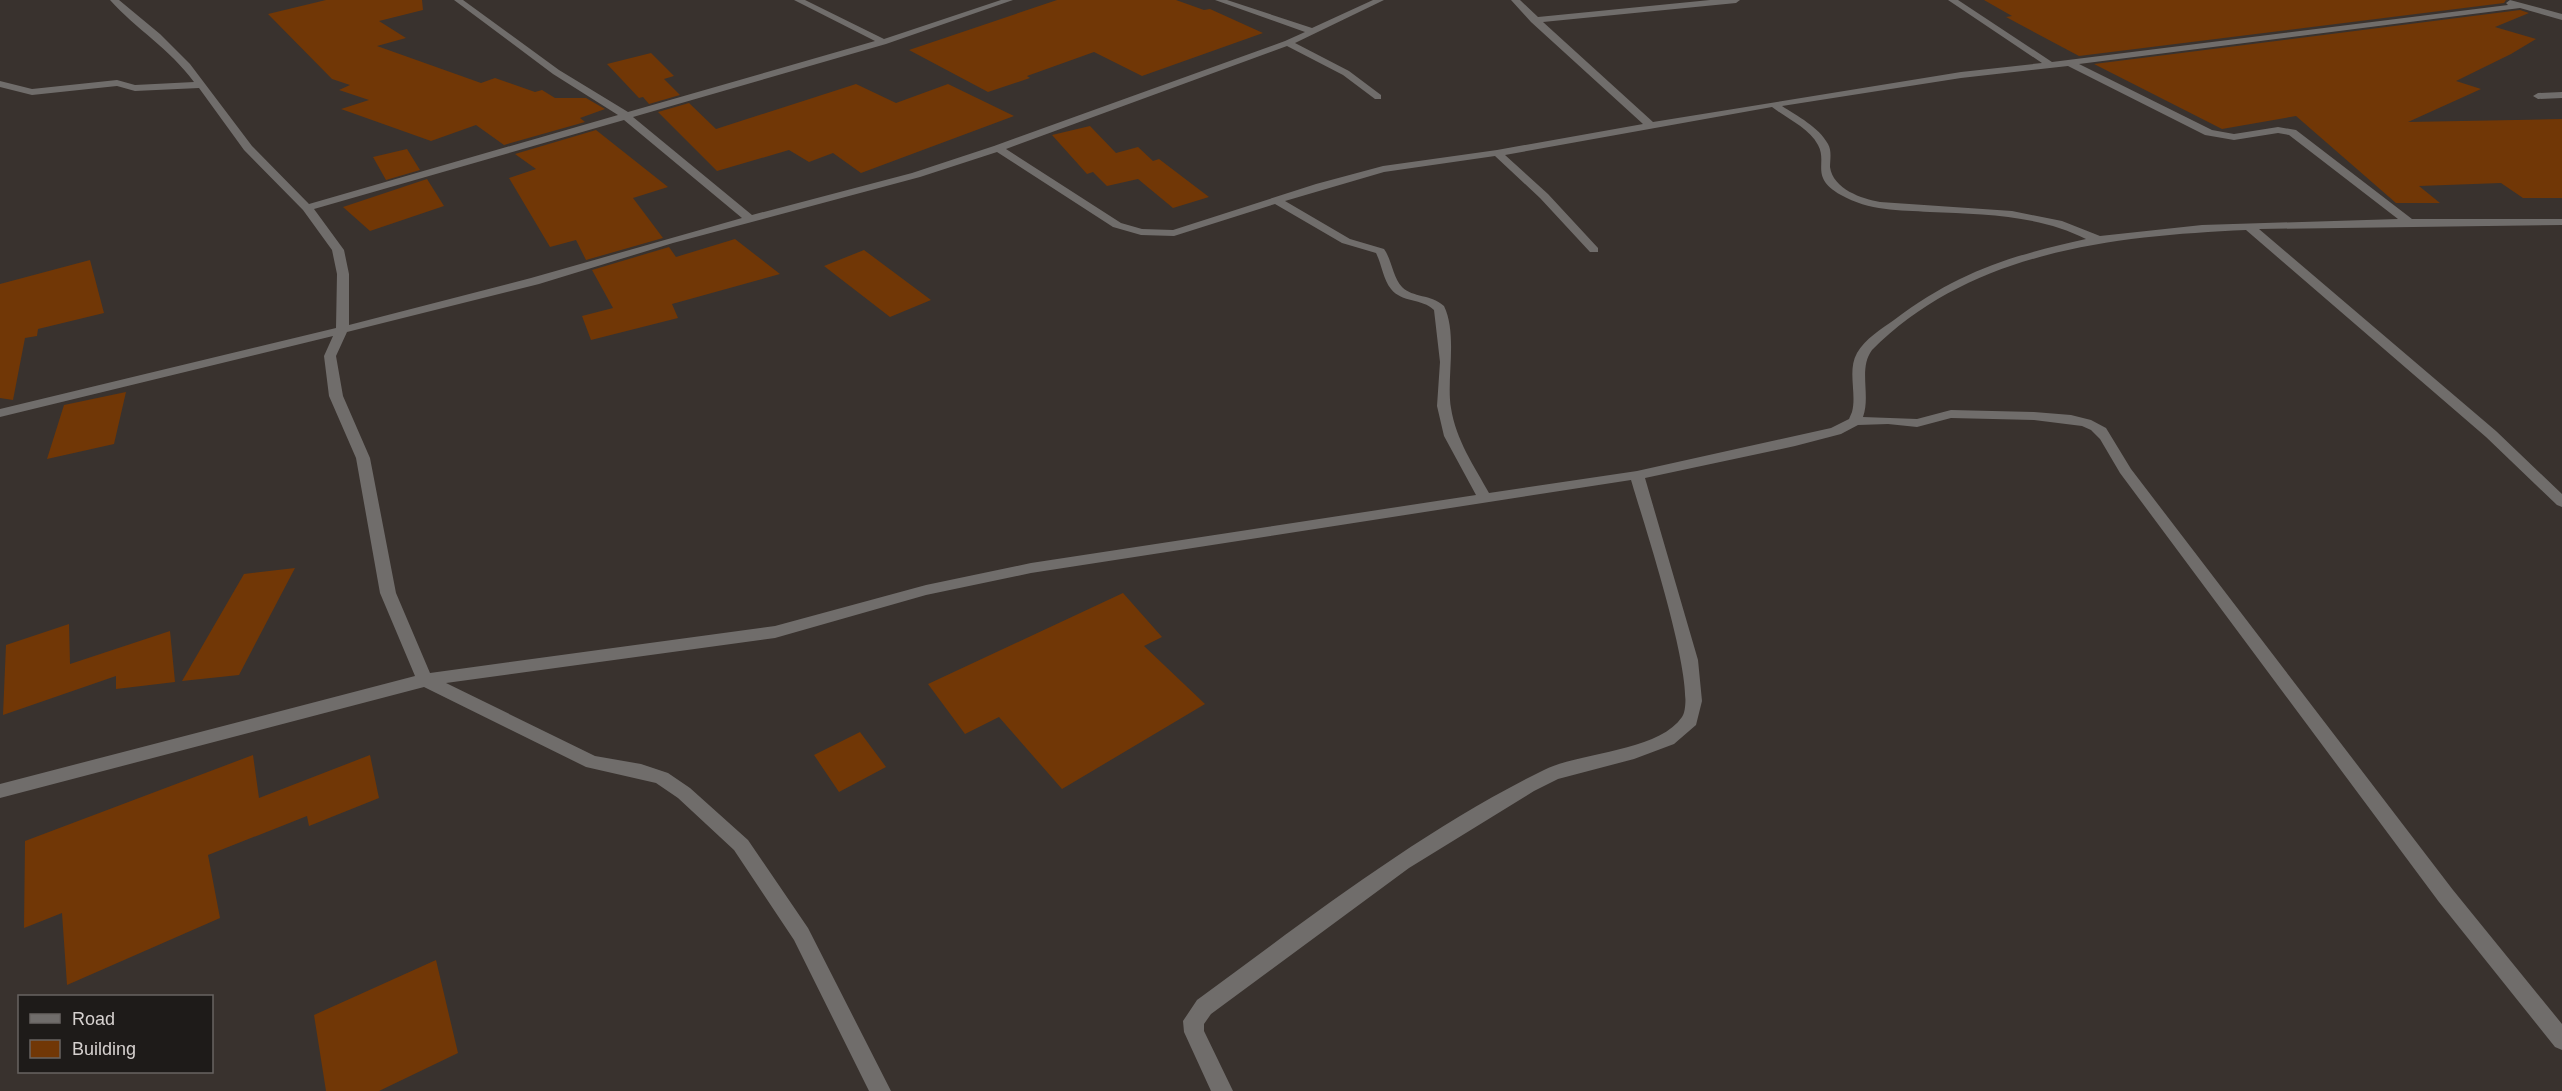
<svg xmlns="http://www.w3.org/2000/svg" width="2562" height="1091" font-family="Arial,sans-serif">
<rect width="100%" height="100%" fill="#39322e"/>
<path fill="#713706" d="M326,0H422L423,10L379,21L406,38L377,46L481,83L495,78L535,92L542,90L555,98H586L605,109L580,118L585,122L504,145L476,125L431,141L341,109L369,100L339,90L350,85L332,79L268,14Z
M1057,0H1176L1204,10L1210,9L1263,33L1142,76L1094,52L1027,76L1030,78L988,92L909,50Z
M1984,0H2506L2504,3L2079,56L2006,17L2012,16Z
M2520,10L2529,13L2495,27L2536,39L2511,54L2456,81L2481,89L2408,122L2562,119V198H2523L2501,183L2419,186L2440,203H2396L2296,116L2222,129L2094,64Z
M651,53L674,76L664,79L680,95L649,104L643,97L639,98L607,64Z
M856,84L896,103L948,84L1014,116L861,173L833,153L809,162L789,150L717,171L658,112L689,103L716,129Z
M1090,126L1116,153L1138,147L1153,161L1159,159L1209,197L1173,208L1138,179L1107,186L1093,172L1087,174L1052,135Z
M596,130L668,187L633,198L663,238L586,260L576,240L550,247L509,178L536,169L515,154Z
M407,149L420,170L386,180L373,157Z
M427,179L444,206L370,231L343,207Z
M735,239L780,274L672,304L678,318L591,340L582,316L613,308L592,270L669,247L676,257Z
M864,250L931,300L890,317L824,266Z
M90,260L104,313L38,329L37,336L25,338L13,400L0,398V284Z
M126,392L114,444L47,459L64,405Z
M295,568L239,675L182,681L244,574Z
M1123,593L1162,637L1144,646L1205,704L1062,789L999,717L965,734L928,684Z
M69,624L70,664L170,631L175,682L116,689V676L3,715L6,645Z
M860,732L886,767L839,792L814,755Z
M253,755L259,798L370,755L379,798L309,826L307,816L208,855L220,918L67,985L62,913L24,928L25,841Z
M436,960L458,1053L379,1091H326L314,1015Z"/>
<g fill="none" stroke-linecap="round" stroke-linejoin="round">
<path fill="#706d6b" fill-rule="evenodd" d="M110,0H119L160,34L190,64L252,146L309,204L618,115L553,74L454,0H463L559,70L628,112L875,41L794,0H805L884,39L1001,0H1013L886,44L633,117L752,215L912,173L994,146L1285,41L1305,32L1215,0H1227L1312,28L1373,0H1384L1295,43L1349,71L1381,95V99H1375L1343,75L1287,46L1006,149L1121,223L1142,229L1173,230L1316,184L1383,166L1497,150L1643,124L1531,22L1511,0H1520L1538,17L1710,0H1740L1736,3L1543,22L1653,122L1961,72L2042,63L1948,0H1958L2052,62L2508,5L2506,3L2510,0L2562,14V20L2520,8L2079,64L2212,130L2234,134L2278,127L2296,130L2412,219H2562V225L2259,229L2496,431L2562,494V507L2557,505L2486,437L2246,230C2114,236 1971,251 1872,350C1858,369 1871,395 1863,417L1917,419L1951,410L2034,412L2071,415L2091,420L2106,428L2131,469L2453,890L2562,1024V1050L2555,1047L2439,902L2120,473L2100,439L2091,430L2082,426L2034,420L1951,418L1917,427L1888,424L1858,425L1841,434L1795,446L1645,478L1698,660L1702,701L1696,725L1674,744L1634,759L1558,779L1534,791L1409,868L1211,1014L1204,1024V1031L1233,1091H1211L1184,1032L1183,1021L1197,1000C1308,919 1420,831 1544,770C1579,752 1658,752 1682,717C1700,691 1642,518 1631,480L1031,573L926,595L775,638L446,683L595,756L641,764L668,773L690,788L748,840L808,928L891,1091H869L794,940L734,850L678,798L656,783L586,767L424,687L0,798V784L415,676L380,593L356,458L329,396L324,356L333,336L0,417V409L336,328L337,274L332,250L303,210L244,150L199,88L135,91L117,86L32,95L0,87V81L32,89L117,80L135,85L194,82C169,48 137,30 110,0ZM2068,66L2205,135L2234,140L2278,133L2289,135L2398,219L2202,225L2100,236L2062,221L2012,211L1880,202C1862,199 1833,189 1830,167C1830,160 1832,151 1828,144C1819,127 1797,116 1782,106L1961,78ZM1772,107C1786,118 1809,128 1818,145C1828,163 1809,177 1841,195C1869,211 1899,210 1930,212C1982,214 2039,215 2086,239C2009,256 1958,272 1894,320C1881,329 1865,339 1857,353C1847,371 1857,393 1852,412L1849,419L1831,428L1637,471L1489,493C1474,466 1456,440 1451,408C1446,380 1458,335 1444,306C1431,294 1413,298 1402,287C1393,278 1392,260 1384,249L1350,239L1285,201L1384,172L1495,156L1540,198L1590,252H1598V248L1548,194L1505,155ZM624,120L742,218L531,278L349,325V274L344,250L314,209ZM997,152L1113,227L1141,235L1174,236L1275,204L1342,243L1376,253C1382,265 1383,279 1391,289C1402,303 1422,298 1434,310L1440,362L1437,406L1444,436L1476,495L1031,563L926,585L775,626L430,673L396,593L370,458L343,396L336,356L347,332L539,284L673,243L920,177Z
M2562,92V98L2538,99L2533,96L2538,93Z"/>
</g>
<rect x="18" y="995" width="195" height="78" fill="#1e1b19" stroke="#686462" stroke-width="1.5"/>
<rect x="30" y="1014" width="30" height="9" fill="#706d6b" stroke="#686462" stroke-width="1.5"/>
<text x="72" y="1025" font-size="18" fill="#d6d1cf">Road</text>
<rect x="30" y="1040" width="30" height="18" fill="#713706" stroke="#686462" stroke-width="1.5"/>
<text x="72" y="1055" font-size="18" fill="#d6d1cf">Building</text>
</svg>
